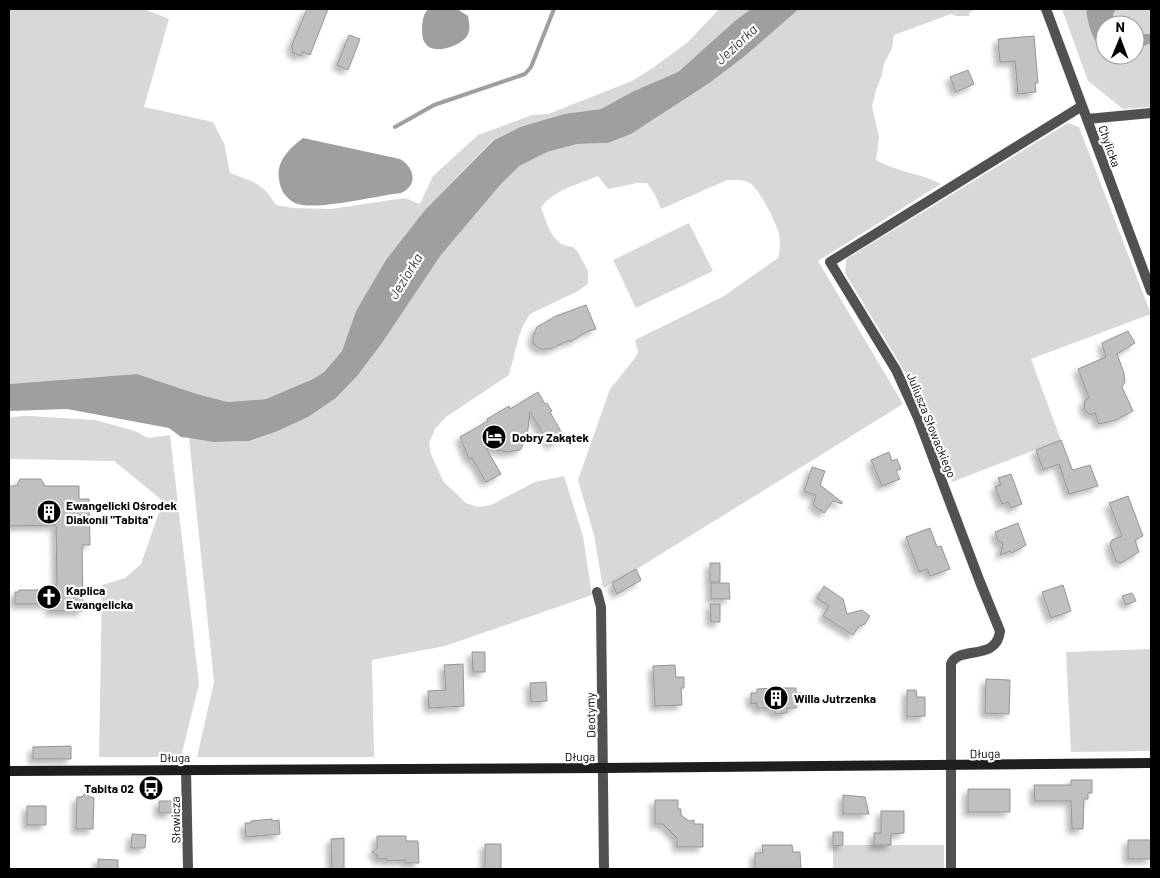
<svg xmlns="http://www.w3.org/2000/svg" width="1160" height="878" font-family="Barlow,sans-serif">
<defs>
<filter id="shadow"><feDropShadow dx="-4.5" dy="4.5" stdDeviation="2.5" flood-color="#0004"/></filter>
</defs>
<rect width="100%" height="100%" fill="#fff"/>
<path fill="#d8d8d8" fill-rule="evenodd" d="M9,9H144L169,19L144,107L213,122L224,143L230,173C254,182 263,183 276,205L293,208L331,209L405,198L420,204L433,176L478,135L532,115L548,114L632,81L654,67L688,42L719,9H751L736,20L678,72L633,92L601,109L564,114L520,127L493,140L425,210L356,311L342,351L324,372L313,379L266,399L228,402L197,394L137,374L9,384Z
M799,9H976L969,13V16H956L951,14L894,35L892,49L884,63L882,75L876,90L872,106L879,137L876,160C897,172 920,173 941,184L818,261L903,404L640,567L603,588L594,535L578,480L610,389L635,358L638,352L635,340L724,296L778,258C780,250 781,239 778,231C775,220 759,189 750,183C743,179 734,180 727,180L661,209L655,195L647,183H637L608,189L598,176C580,184 552,190 541,208C548,225 552,246 573,247L578,252L588,271V284L576,292L530,314L524,324L519,336L509,375L446,417L435,429L429,443L431,454L443,481L466,503L478,507L491,505L535,482L564,476L583,536L592,595L445,646L372,660L374,757H197L214,682L189,438L213,442L249,441L278,431L308,417L336,398L358,375L382,343L441,255L501,184L519,165L547,152L577,144L608,143L631,134L711,82L745,56Z
M1062,9H1151V107L1123,109L1088,81ZM1105,25H1135V55H1105Z
M1068,123L1079,127L1151,314L1031,359L1061,440L952,482L918,394L845,273L846,259Z
M689,223L713,271L636,308L613,260Z
M29,416L95,420L135,431L148,438L170,435L199,684L181,757H99L102,585L125,578L141,564L163,501L114,461L9,459V417Z
M1151,649V751L1071,752L1066,652Z
M833,845H944V869H833Z"/>
<path fill="#9f9f9f" d="M428,9H457L468,16C469,22 471,30 467,36C461,46 433,56 425,43C422,39 422,32 422,27C423,19 423,15 428,9Z
M751,9H799L745,56L711,82L631,134L608,143L577,144L547,152L519,166L501,184L441,255L382,343L358,375L336,398L308,417L278,431L249,441L213,442L189,438L181,437L169,428L67,409L9,411V384L137,374L197,394L228,402L266,399L313,379L324,372L342,351L356,311L386,260L425,210L494,140L520,127L564,114L601,109L632,92L678,72L736,20Z
M1086,9H1116L1113,14L1115,25H1105V52C1092,42 1088,24 1086,9Z
M1135,34H1151V43L1135,50Z
M303,138L400,159C414,167 419,185 401,193C378,195 315,212 295,203C285,198 280,189 279,179C276,161 290,148 303,138Z"/>
<g fill="none" stroke-linecap="round" stroke-linejoin="round">
<path stroke="#9f9f9f" stroke-width="4" d="M395,127L434,105L525,74L531,67L554,9"/>
</g>
<path fill="#c0c0c0" stroke="#959595" filter="url(#shadow)" d="M307,9H328L310,55L303,52L301,56L292,52L293,48L291,47Z
M349,35L360,39L348,70L337,65Z
M1034,36L1038,83H1035L1036,92L1018,94L1015,61L1000,62L998,39Z
M968,70L974,84L956,92L950,77Z
M586,305L596,329L586,332L570,342L569,340L551,349H540L533,343V336L537,327L556,316Z
M1128,331L1135,343L1117,354L1124,373L1125,382L1122,387L1133,411L1116,420L1099,424L1095,413L1090,415L1084,409L1085,400L1089,398L1078,369L1106,357L1102,343Z
M538,392L545,404L547,403L552,411L550,412L564,437L550,445L530,412L527,437L520,450L507,452L486,448L501,474L486,482L472,458L469,459L460,437L488,421L487,419L509,406L510,409Z
M1061,440L1072,469L1073,470L1090,465L1098,486L1069,494L1059,464L1043,470L1036,450Z
M889,452L892,461L897,459L901,469L896,471L900,479L882,486L871,460Z
M812,467L825,471L820,485L842,502V504L833,501L824,513L813,505L816,495L804,491Z
M1011,474L1022,504L1011,508L1008,502L1002,504L995,487L1001,485L998,478Z
M20,479H41L45,486H79V499H89L90,545H82L83,611H50V604H16L15,603V592H19V590H56L57,583L56,525L9,526V486H17Z
M1128,496L1143,536L1135,540L1139,552L1121,563L1116,561L1110,545L1112,540L1122,536L1109,503Z
M1018,523L1026,545L1012,553L1010,551L1000,555L1003,543L998,541L995,532Z
M930,528L937,547L941,546L950,569L930,576L927,569L919,572L906,537Z
M710,563H720V582H710Z
M636,569L641,580L617,594L612,583Z
M711,583H729L730,599H711Z
M1063,585L1071,611L1051,618L1042,592Z
M824,586L843,599L847,614L862,610L870,616L865,624L859,626L853,635L823,616L829,606L817,598Z
M1132,593L1136,601L1126,605L1122,596Z
M710,604H720V622H711Z
M472,652H485V672H473Z
M463,664L464,706L429,708L428,691L446,690L444,665Z
M675,665L676,677H684V688H681L682,705L655,706L653,666Z
M986,679L1010,680L1009,714L985,713Z
M546,682L547,701L531,702L530,683Z
M775,688H796V693H802V703H796V708H787V713L775,714V711L771,710V708H757V703L751,704V693H757V689Z
M907,690H916L917,697H925V716L907,717Z
M71,746V759H33V747Z
M1071,780H1092V793H1088V799H1084L1083,829H1072L1071,801H1035L1034,785H1071Z
M968,789H1010V812H968Z
M86,792L90,797L94,798L93,829H76L77,797H82Z
M843,795L865,797L869,814H843Z
M655,800H678V809H681V815L689,821L694,820V824H703V847H677V838L663,824H655Z
M159,801H172V813H159Z
M27,806H46V825H27Z
M881,811H904V833L891,834V845H874V833H881Z
M272,819V821L279,820L280,834L246,837L245,823H251V821Z
M833,832H843V845L833,846Z
M132,834L146,835L145,848H131Z
M377,836H406V841H418L419,863H405V860L387,861V859H377V855L372,852L377,848Z
M344,838V869H332L331,839Z
M1128,840H1151V859H1128Z
M485,844H501V869H485Z
M762,845H792L793,852H800L801,869H755V853H763Z
M98,859L118,860V869H98Z"/>
<g fill="none" stroke-linecap="round" stroke-linejoin="round">
<path stroke="#515151" stroke-width="10" d="M1046,9L1151,291
M1087,119L1151,113
M597,592L601,607L604,869
M186,770L188,869
M951,869V664C958,645 997,662 1000,631L980,582L918,418L896,370L830,262L1082,106"/>
<path stroke="#1e1e1e" stroke-width="10" d="M9,771L603,768L1151,763"/>
</g>
<defs>
<symbol id="hotel-disc" viewBox="-11 -11 22 22"><circle r="9.5" fill="#000" stroke="#fff"/><path d="M-6-4.5h1.5V1H6V5H4.5V3h-9V5H-6ZM-4 0a1.8 1.8 0 1 1 3.6 0ZM.5 0V-2.5h3Q6-2.5 6 0Z" fill="#fff"/></symbol>
<symbol id="building-disc" viewBox="-11 -11 22 22"><circle r="9.5" fill="#000" stroke="#fff"/><path d="M-4-6H4V6H1V3H-1V6H-4ZM-2.5-4.3h1.7v1.8h-1.7ZM.8-4.3h1.7v1.8H.8ZM-2.5-1h1.7V.8h-1.7ZM.8-1h1.7V.8H.8Z" fill="#fff"/></symbol>
<symbol id="church-disc" viewBox="-11 -11 22 22"><circle r="9.5" fill="#000" stroke="#fff"/><path d="M-1.2-6h2.4v3.5h3.3v2.4h-3.3V6h-2.4V-.1h-3.3v-2.4h3.3Z" fill="#fff"/></symbol>
<symbol id="bus-disc" viewBox="-11 -11 22 22"><circle r="9.5" fill="#000" stroke="#fff"/><path d="M-5-6H5V4H4V6H2V4H-2V6H-4V4H-5ZM-3.5-4V0h7V-4ZM-3.5 1.2v1.5H-2V1.2ZM2 1.2v1.5H3.5V1.2Z" fill="#fff"/></symbol>
</defs>
<g fill-rule="evenodd">
<use href="#hotel-disc" x="480" y="423" width="28" height="28"/>
<use href="#building-disc" x="35" y="498" width="28" height="28"/>
<use href="#church-disc" x="35" y="583" width="28" height="28"/>
<use href="#building-disc" x="762" y="684" width="28" height="28"/>
<use href="#bus-disc" x="137" y="774" width="28" height="28"/>
</g>
<g text-anchor="middle" dominant-baseline="central" stroke-width="4.5" stroke-linejoin="round" paint-order="stroke">
<g font-size="12" fill="#000" stroke="#fff">
<text transform="translate(1110 146) rotate(70)">Chylicka</text>
<text transform="translate(932 425) rotate(68)">Juliusza Słowackiego</text>
<text transform="translate(590 715) rotate(-91)">Deotymy</text>
<text transform="translate(985 753) rotate(-1)">Długa</text>
<text x="580" y="756">Długa</text>
<text x="175" y="757">Długa</text>
<text transform="translate(175 820) rotate(-91)">Słowicza</text>
</g>
<g font-size="12" font-weight="bold" fill="#000" stroke="#fff" text-anchor="start">
<text x="512" y="437">Dobry Zakątek</text>
<text x="66" y="505">Ewangelicki Ośrodek<tspan x="66" dy="14">Diakonii "Tabita"</tspan></text>
<text x="66" y="590">Kaplica<tspan x="66" dy="14">Ewangelicka</tspan></text>
<text x="794" y="698">Willa Jutrzenka</text>
<text x="134" y="788" text-anchor="end">Tabita 02</text>
</g>
<g font-size="14" font-style="italic" fill="#404040" stroke="#fff">
<text transform="translate(736 44) rotate(-43)">Jeziorka</text>
<text transform="translate(405 276) rotate(-58)">Jeziorka</text>
</g>
</g>
<rect width="1160" height="878" fill="none" stroke="#000000" stroke-width="20"/>
<g transform="translate(1120 40) rotate(1)"><circle r="24" fill="#ffffff" stroke="#999999"/>
<path d="M0-4L9 19L0 12L-9 19Z" fill="#000000"/>
<text y="-8" font-size="14" font-weight="bold" text-anchor="middle" fill="#000000">N</text>
</g>
</svg>
